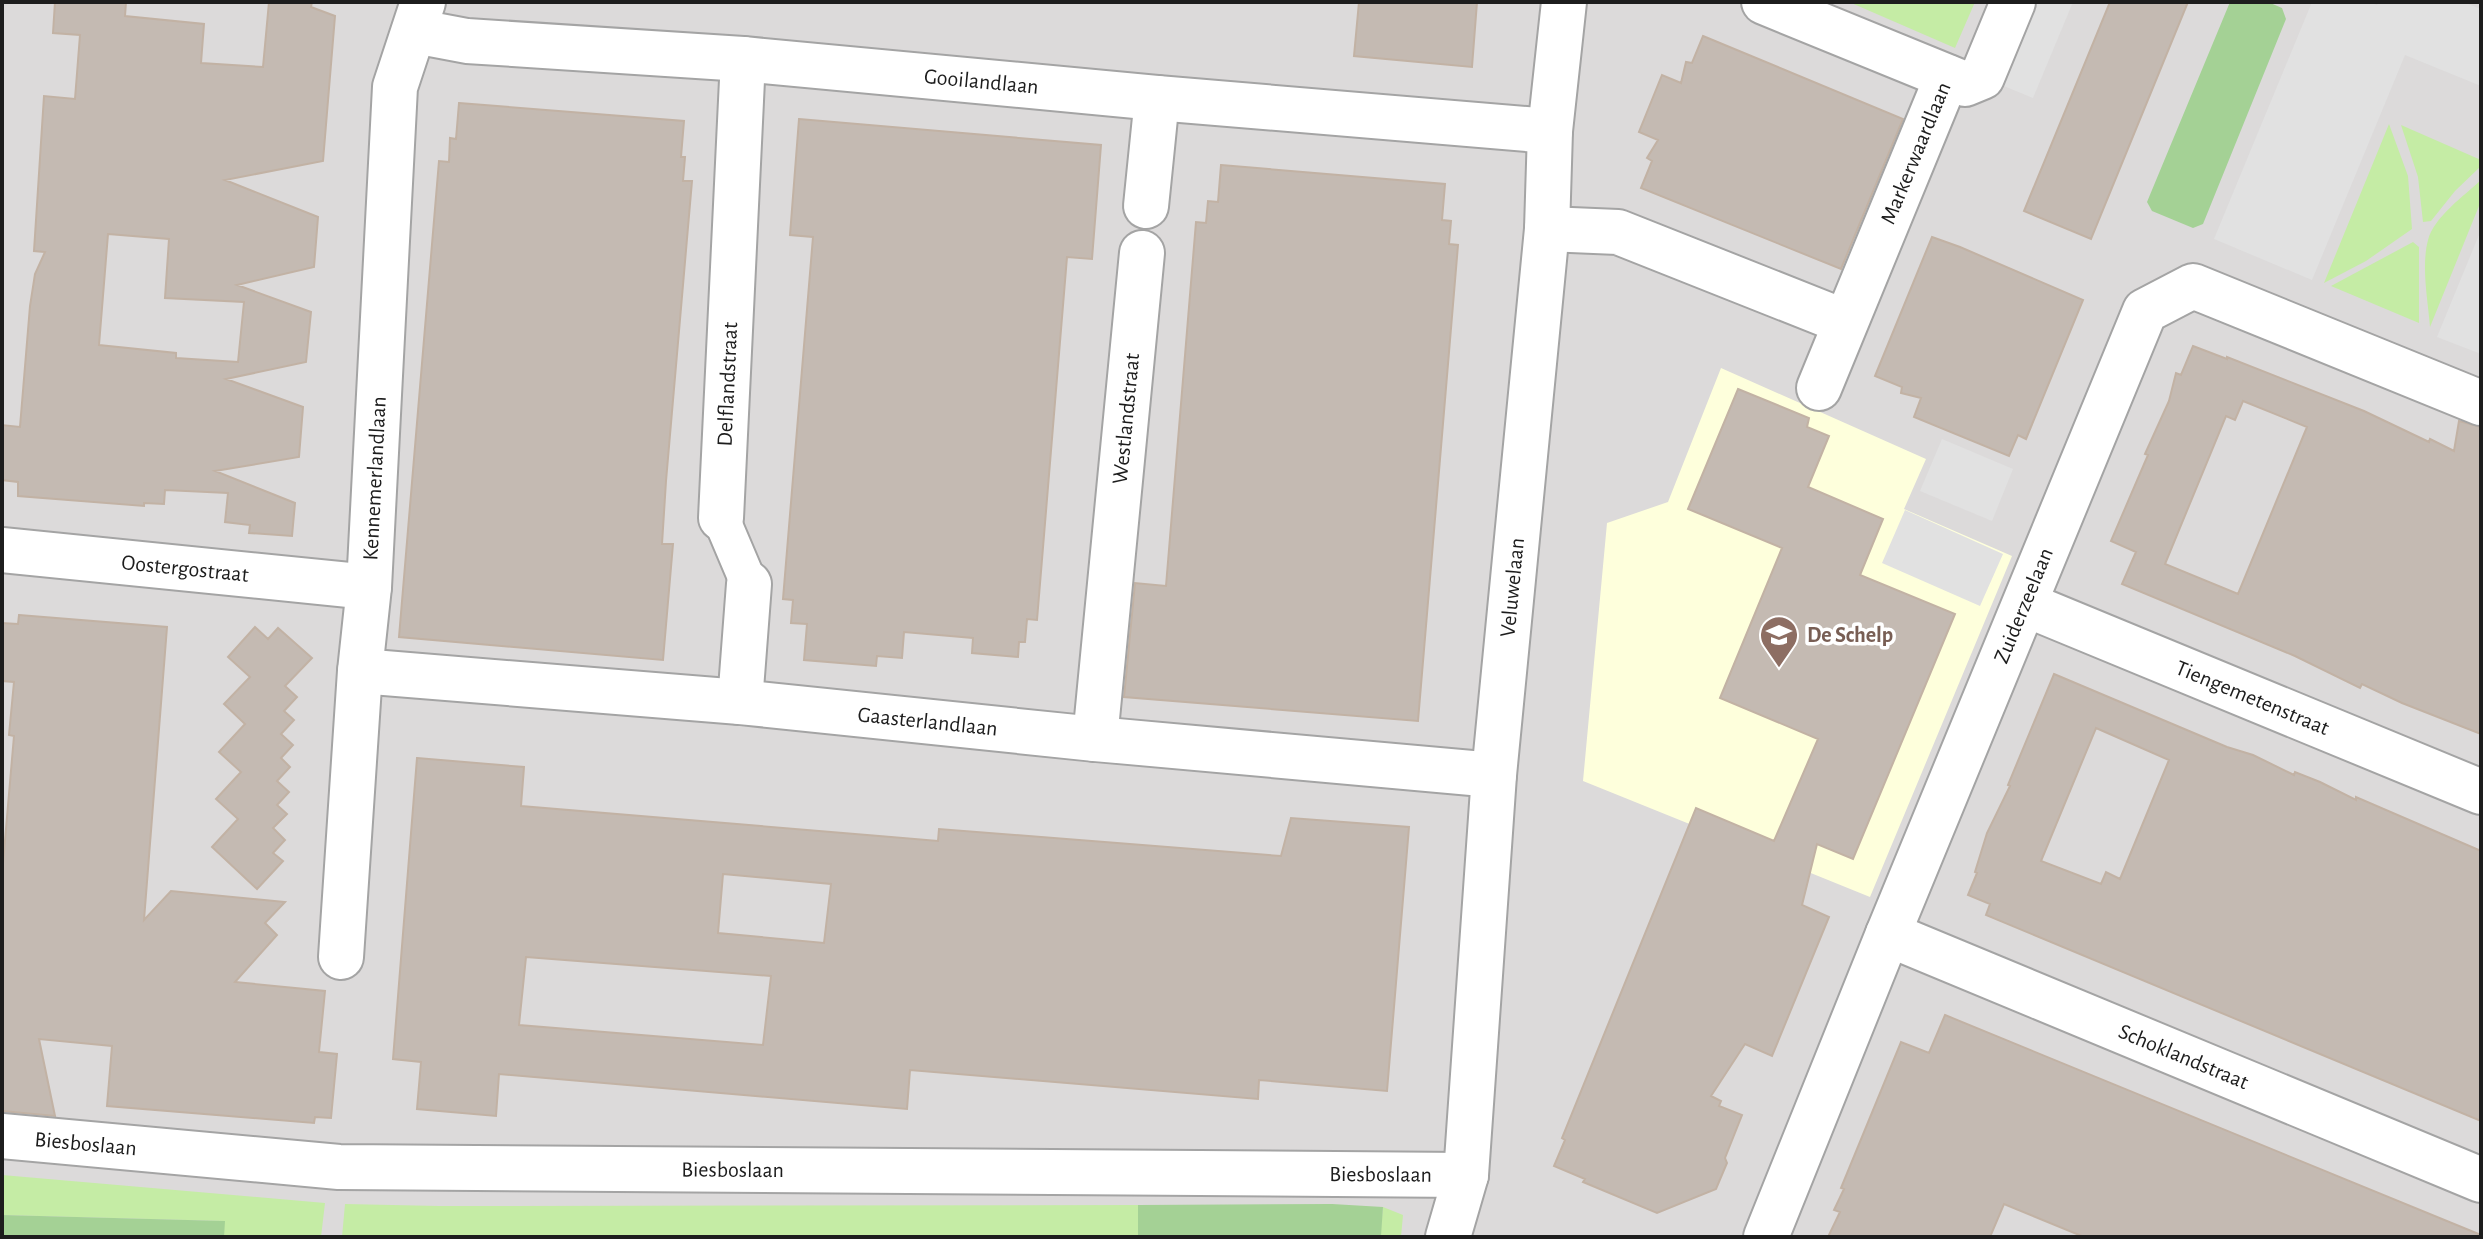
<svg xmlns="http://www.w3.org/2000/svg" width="2483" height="1239" font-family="'Alegreya Sans',sans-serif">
<rect width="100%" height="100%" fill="#efebe3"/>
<path fill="#dcdada" d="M2,2H2481V1237H2Z"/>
<path fill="#feffdc" d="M1721,368L1926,459L1904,509L2012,556L1870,897L1583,781L1607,523L1668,502Z"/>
<path fill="#c5eca5" d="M1849,2H1975L1955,48Z
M2389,124L2408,176L2412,229L2366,261L2324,283Z
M2401,125L2481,160V166L2455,191L2431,221L2423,222L2418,177Z
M2481,180V201L2430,327C2428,300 2421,267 2428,240C2434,217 2464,196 2481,180Z
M2413,242L2419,247V323L2331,286Z
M2,1175L325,1203L321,1237H224V1221L2,1215Z
M345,1204L439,1206L1138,1205V1237H342Z
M1383,1207L1403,1215L1401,1237H1380Z"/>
<path fill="#a4d195" d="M2230,2H2268L2282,8L2286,19L2203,224L2193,228L2152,211L2147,202Z
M1332,1204L1383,1207L1381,1236L1138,1237V1205Z
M2,1215L225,1221L224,1237H2Z"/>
<path fill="#e1e1e1" d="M2013,2H2073L2033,98L1982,77Z
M2312,2H2369L2377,5L2379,2H2463L2481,9V86L2405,55L2312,280L2214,239Z
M2481,230V354L2437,337Z
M1942,439L2013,469L1992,521L1920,491Z
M1905,510L2003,554L1980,606L1882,563Z"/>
<path fill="#c4bab2" stroke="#c2b2a4" stroke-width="2" fill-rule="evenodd" d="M55,2H126L125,16L204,24L201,63L263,67L269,2H312L311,7L335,16L323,161L225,180L318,217L314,267L237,285L311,312L306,362L226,379L303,407L299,457L215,471L295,503L292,536L249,533L250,525L225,522L228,493L165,490L164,504L144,503V506L18,496V482L2,480V425L20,427L30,306L35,274L45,252L34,251L44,96L75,99L80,35L53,33ZM108,234L169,239L165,298L244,302L238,362L176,358V353L99,345Z
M1359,2H1477L1472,67L1354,56Z
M2110,2H2188L2091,239L2024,211Z
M1703,36L1903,119L1841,269L1641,188L1652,161L1647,158L1658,140L1639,132L1662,75L1681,83L1686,62L1692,63Z
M459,103L684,121L681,157H685L683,181H692L666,481L662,544H673L663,660L399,637L439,161L449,162L450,138L456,139Z
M799,119L1101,145L1092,259L1067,257L1037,620L1027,619L1025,642H1019L1018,657L972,653L973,638L904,632L902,658L877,656L876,666L804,660L807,624L791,623L793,600L783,599L813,237L790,235Z
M1221,165L1445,184L1442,220L1451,221L1449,244L1458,245L1418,721L1124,697L1135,583L1166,586L1196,222L1206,223L1208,201L1218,202Z
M1932,237L1960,247L2083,300L2026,439L2018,435L2009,456L1914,417L1921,398L1901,393L1902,387L1875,376Z
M2193,346L2227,359V357L2364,411L2429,442L2430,439L2454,451L2459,421L2481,427V734L2402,703L2362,684L2360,688L2295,656L2122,584L2136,552L2111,541L2148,455L2145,454L2169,401L2176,373L2181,375ZM2243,401L2307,427L2238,594L2165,564L2226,416L2235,420Z
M1738,389L1809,418L1807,427L1829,436L1808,487L1883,519L1860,575L1955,614L1853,859L1817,844L1802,905L1829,917L1772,1056L1745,1044L1711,1096L1721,1101L1719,1106L1742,1115L1725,1158L1727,1163L1716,1189L1657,1213L1583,1182L1585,1179L1554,1166L1565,1140L1562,1138L1696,808L1774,841L1818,739L1720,698L1782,548L1688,509Z
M19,615L167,627L144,920L171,891L285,902L265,923L277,935L235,982L325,991L319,1052L337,1054L331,1118L315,1117L314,1123L107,1106L112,1046L39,1039L55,1116L2,1111V875L14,736L9,735L14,682L2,681V623L18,624Z
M255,627L268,639L278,628L312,658L285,686L297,697L284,711L294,720L281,734L293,745L281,758L290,767L277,781L289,792L277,805L287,814L273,828L285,840L273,853L283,861L257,889L212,847L238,819L216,799L241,772L219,752L245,724L224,704L250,677L228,657Z
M2054,674L2227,747L2253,755L2294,775L2295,772L2320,782L2356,800V797L2481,851V1121L1986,915L1990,904L1968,895L1977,873L1975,872L1987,833L2010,786L2008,785ZM2096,728L2169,760L2120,879L2106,872L2101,884L2041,861Z
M417,758L524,767L521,806L891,837L938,841L939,829L1281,856L1291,818L1409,827L1387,1091L1259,1080L1258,1099L910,1070L907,1109L499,1074L496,1116L417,1109L421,1062L393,1059ZM723,874L831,884L824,943L718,933ZM526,957L771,976L763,1045L519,1025Z
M1945,1015L2481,1235V1237H2084L2004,1204L1990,1237H1828L1840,1212L1834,1210L1844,1189L1841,1188L1901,1042L1929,1053Z"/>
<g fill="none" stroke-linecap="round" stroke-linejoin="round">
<defs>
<path id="pedestrian" d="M721,518L749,584"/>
<g id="minor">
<path d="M1764,2L1965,84L1982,77L2013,2"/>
<path id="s1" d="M414,31L467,41L743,59L1157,98L1550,131"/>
<path d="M1146,206L1157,98"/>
<path d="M1547,229L1618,232L1845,322"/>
<path id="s2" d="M1819,388L1947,77"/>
<path id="s3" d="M721,518L743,59"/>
<path id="s4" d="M2,550L369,587"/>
<path id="s5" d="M2025,604L2481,792"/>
<path id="s6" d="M360,671L740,702L1095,739L1494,775"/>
<path d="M740,702L749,584"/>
<path id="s7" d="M1095,739L1142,253"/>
<path id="s8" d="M1888,934L2481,1180"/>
<path id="s9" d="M341,957L360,671L369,587L395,87L423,2"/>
<path id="s10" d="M2,1136L339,1167L1466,1175"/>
<path id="s11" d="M1766,1237L1888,934L2145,311L2193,286L2481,403"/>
</g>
<g id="tertiary">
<path id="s12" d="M1448,1237L1466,1175L1494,775L1547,229L1550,131L1564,2"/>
</g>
</defs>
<use href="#pedestrian" stroke="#a4a4a4" stroke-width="40"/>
<use href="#minor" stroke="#a4a4a4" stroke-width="48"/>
<use href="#tertiary" stroke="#a4a4a4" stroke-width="48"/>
<use href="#pedestrian" stroke="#fff" stroke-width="36"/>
<use href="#minor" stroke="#fff" stroke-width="44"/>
<use href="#tertiary" stroke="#fff" stroke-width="44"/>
</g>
<defs>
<symbol id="school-pin" viewBox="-11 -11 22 30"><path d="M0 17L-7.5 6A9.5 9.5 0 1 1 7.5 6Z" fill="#8d6e63" stroke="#fff"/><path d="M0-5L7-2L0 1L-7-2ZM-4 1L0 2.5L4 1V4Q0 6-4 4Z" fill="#fff"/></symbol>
</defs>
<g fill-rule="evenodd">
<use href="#school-pin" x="1757" y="613" width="44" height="60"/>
</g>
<g text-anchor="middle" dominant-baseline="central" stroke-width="7" stroke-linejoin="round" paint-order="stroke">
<g font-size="22" fill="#1d1d1d" stroke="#fff">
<text stroke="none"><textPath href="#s1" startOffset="570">Gooilandlaan</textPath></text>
<text stroke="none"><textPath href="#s2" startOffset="254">Markerwaardlaan</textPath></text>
<text stroke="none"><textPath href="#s3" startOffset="134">Delflandstraat</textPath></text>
<text stroke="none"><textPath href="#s7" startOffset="322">Westlandstraat</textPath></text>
<text stroke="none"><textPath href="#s9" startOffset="480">Kennemerlandlaan</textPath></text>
<text stroke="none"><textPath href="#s4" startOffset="184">Oostergostraat</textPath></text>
<text stroke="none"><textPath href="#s12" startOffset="654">Veluwelaan</textPath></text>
<text stroke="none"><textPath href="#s11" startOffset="682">Zuiderzeelaan</textPath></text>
<text stroke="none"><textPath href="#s5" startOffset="246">Tiengemetenstraat</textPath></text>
<text stroke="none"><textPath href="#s6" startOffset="570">Gaasterlandlaan</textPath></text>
<text stroke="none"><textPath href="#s8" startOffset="320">Schoklandstraat</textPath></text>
<text stroke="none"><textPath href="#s10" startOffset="84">Biesboslaan</textPath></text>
<text stroke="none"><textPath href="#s10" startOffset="732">Biesboslaan</textPath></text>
<text stroke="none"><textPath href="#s10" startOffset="1380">Biesboslaan</textPath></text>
</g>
<g font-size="22" font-weight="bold" fill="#785e54" stroke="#fff" text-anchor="start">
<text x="1807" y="635">De Schelp</text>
</g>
</g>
<rect width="2483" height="1239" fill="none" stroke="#1d1d1d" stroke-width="8"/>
</svg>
